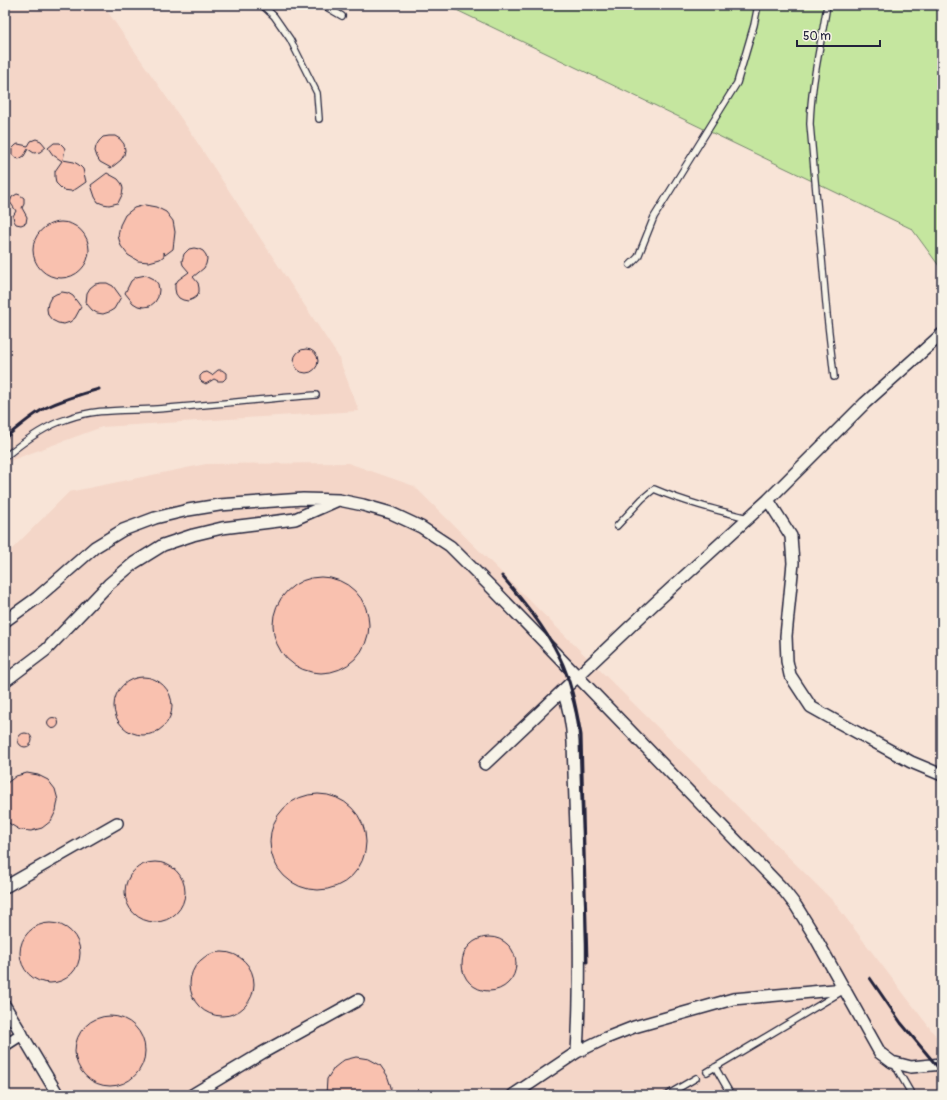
<svg xmlns="http://www.w3.org/2000/svg" width="947" height="1100" font-family="Pangolin,sans-serif">
<rect width="100%" height="100%" fill="#f8e4d7"/>
<filter id="ink" filterUnits="userSpaceOnUse"><feTurbulence type="fractalNoise" baseFrequency=".025" numOctaves="2"/><feDisplacementMap in="SourceGraphic" scale="8" xChannelSelector="R" yChannelSelector="G"/><feConvolveMatrix kernelMatrix="1 2 1 2 8 2 1 2 1" color-interpolation-filters="sRGB"/></filter>
<g filter="url(#ink)">
<path fill="#f4d6c8" d="M5,5H103L187,127L338,356L359,411L102,427L12,460L5,470Z
M348,463L414,486L833,901L942,1044V1095H5V556L69,492L206,464Z"/>
<path fill="#c5e69f" stroke="#74846d" d="M446,5H942V270L912,229Z"/>
<path fill="#f9c1af" stroke="#22223b" d="M109,136H115L120,139L124,144L125,150L124,155L121,160L111,168L100,162L97,157L95,151L96,146L99,141L103,137Z
M36,139L41,141L46,147L40,152L34,153L28,149L24,156L19,159L16,158L12,155V149L16,145L18,144L28,146L31,141Z
M54,143H60L64,147L65,149L63,160L74,162L79,165L83,169L86,182L76,189L71,191L63,190L56,183L55,177V171L62,161L53,155L48,148Z
M107,173L118,179L122,184L123,189L122,195L118,203L109,205L103,204L98,202L95,197L91,185Z
M17,194L20,195L24,198V204L22,208L27,217L26,223L21,225L16,224L14,221L13,216L16,211L10,202L12,197Z
M145,205L156,207L166,212L173,221L175,232L173,249L165,255L164,252V256L160,259L149,262L138,261L128,255L121,246L118,236L120,225L125,215L134,208Z
M33 250a28 28 0 1 1 56 0a28 28 0 1 1-56 0Z
M194,248L199,249L203,251L206,255L207,259L206,264L204,268L193,277L198,283L199,288V292L196,297L193,299L188,301L183,300L179,298L176,294L175,289V285L178,280L189,272L183,265L182,261L184,254L189,249Z
M146,275L154,279L158,284L159,290L158,297L155,302L150,306L144,307L138,306L133,303L125,293L131,281L136,277Z
M101,283H107L113,286L121,297L114,309L109,312L103,314L97,313L92,310L86,303L87,293L90,288L95,284Z
M62,292L68,293L73,296L81,307L75,318L70,322L64,324L58,323L52,320L48,315L47,309L48,303L51,297L56,294Z
M294 361a12 12 0 1 1 24 0a12 12 0 1 1-24 0Z
M218,370H222L226,373V378L223,381H218L214,379L206,384L202,382L200,380V376L203,373L207,372L212,375Z
M273 625a48 48 0 1 1 96 0a48 48 0 1 1-96 0Z
M114 706a29 29 0 1 1 58 0a29 29 0 1 1-58 0Z
M47.5 723a5.5 5.5 0 1 1 11 0a5.5 5.5 0 1 1-11 0Z
M18 740a7 7 0 1 1 14 0a7 7 0 1 1-14 0Z
M27,773L38,775L48,780L55,789L58,800L56,811L51,821L42,828L31,831L20,830L10,824L5,818V787L7,783L16,776Z
M270 842a48 48 0 1 1 96 0a48 48 0 1 1-96 0Z
M125 892a30 30 0 1 1 60 0a30 30 0 1 1-60 0Z
M20 953a30 30 0 1 1 60 0a30 30 0 1 1-60 0Z
M462 964a27 27 0 1 1 54 0a27 27 0 1 1-54 0Z
M190 984a32 32 0 1 1 64 0a32 32 0 1 1-64 0Z
M75 1051a35 35 0 1 1 70 0a35 35 0 1 1-70 0Z
M356,1057L369,1059L380,1065L387,1075L391,1087L390,1095H326L327,1079L334,1068L344,1060Z"/>
<g fill="none" stroke-linecap="round" stroke-linejoin="round">
<defs>
<path id="service" d="M262,5L274,16L290,39L317,93L319,119
M323,5L342,16
M827,5C821,45 811,83 810,124L827,315L834,377
M630,265L638,257L654,217L737,83L754,25L758,5
M5,457C23,442 44,426 67,419C97,408 126,411 157,409C210,405 263,399 316,395
M617,526L642,499L654,489C684,502 716,510 748,518
M893,1062L912,1095
M715,1067L731,1095
M707,1072L841,992
M667,1095L696,1078"/>
<path id="minor" d="M768,500L791,536L793,563L786,636L787,661L790,675L811,707L836,721L911,762L942,775
M5,621L37,598L95,547L123,530L155,518L188,510L219,505L303,499L339,500L363,505L391,513L421,527L450,546L493,589L782,888L796,906L814,935L880,1053L892,1062L911,1067L942,1064
M5,681L46,650L109,584L134,563L163,545L193,535L222,528L295,519L336,501
M563,691C569,708 572,724 573,742C576,846 583,949 577,1052
M485,764L654,604L768,500L865,403L942,334
M5,887L117,823
M5,1006L58,1095
M5,1045L22,1034
M192,1095L262,1053L358,1000
M513,1095L577,1052L606,1038L634,1027L733,999L845,989"/>
</defs>
<use href="#service" stroke="#22223b" stroke-width="8"/>
<use href="#minor" stroke="#22223b" stroke-width="14"/>
<use href="#service" stroke="#f7f3e8" stroke-width="5.5"/>
<use href="#minor" stroke="#f7f3e8" stroke-width="11"/>
<path stroke="#22223b" stroke-width="3" d="M5,438C18,427 31,416 45,408C62,400 81,394 99,389
M502,576C523,601 544,626 559,656C571,680 576,708 581,735L587,962
M870,978L901,1023L942,1072"/>
</g>
</g>
<rect width="947" height="1100" fill="none" stroke="#f7f3e8" stroke-width="20"/>
<rect x="10" y="10" width="927" height="1080" fill="none" stroke="#22223b" stroke-width="1.5" filter="url(#ink)"/>
<path d="M797 40v6h83v-6" fill="none" stroke="#22223b" stroke-width="2"/>
<text x="803" y="40" font-size="12" fill="#22223b" stroke="#f7f3e8" stroke-width="3" paint-order="stroke">50 m</text>
</svg>
